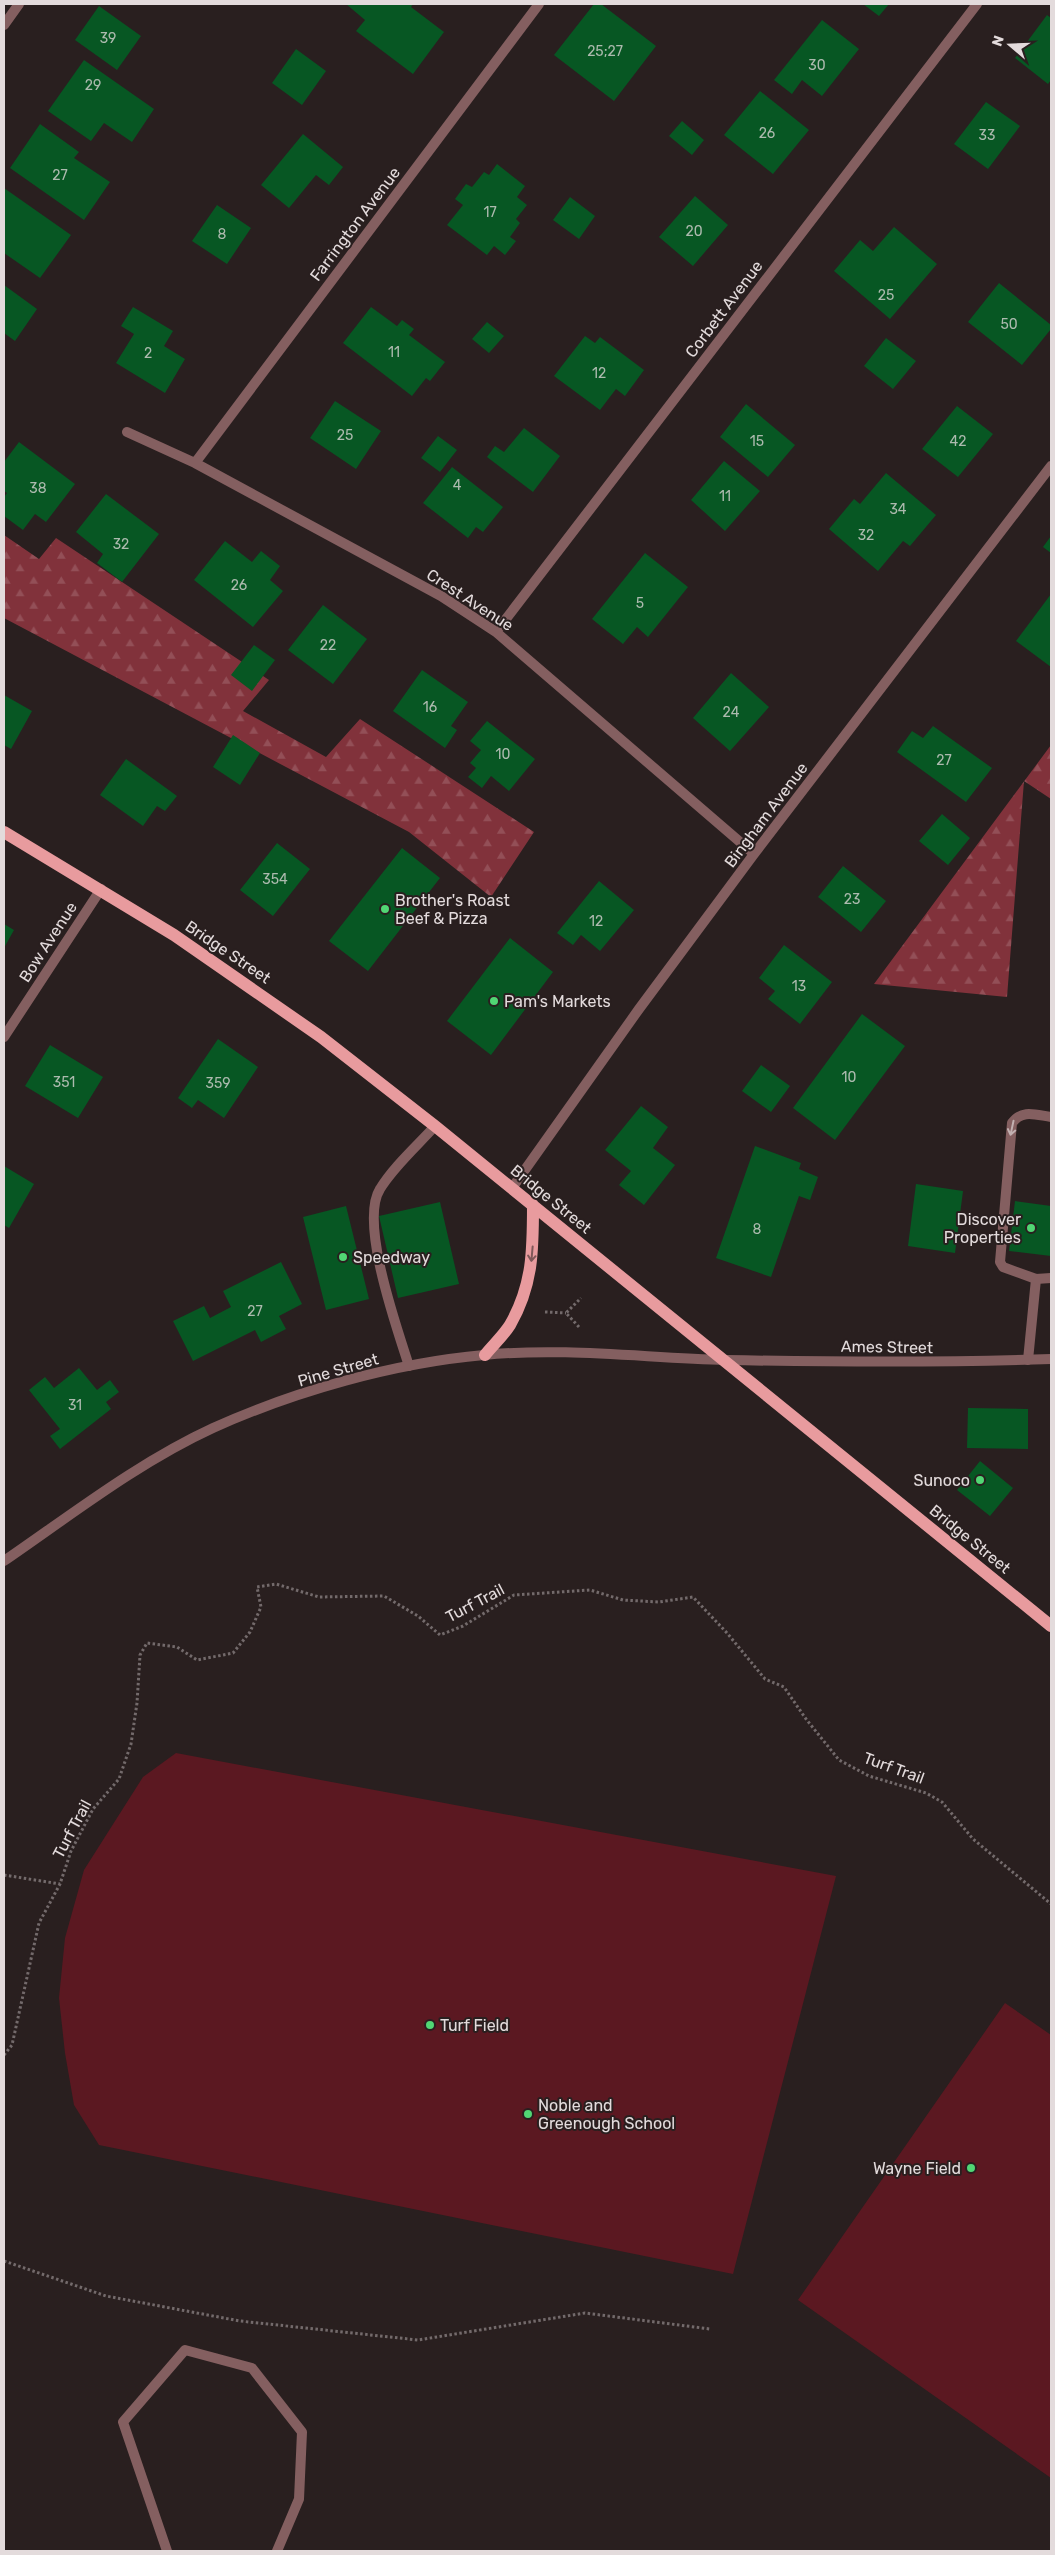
<svg xmlns="http://www.w3.org/2000/svg" width="1055" height="2555" font-family="Rubik,sans-serif">
<defs>
<pattern id="forest-firs" width="22" height="20" patternUnits="userSpaceOnUse" patternTransform="scale(1.25)"><rect width="22" height="20" fill="#81323b"/><path d="M5 1l3.5 6h-7zM16 11l3.5 6h-7z" fill="#934f57"/></pattern>
</defs>
<rect width="100%" height="100%" fill="#291f1f"/>
<path fill="url(#forest-firs)" d="M4,535L39,559L56,538L269,680L243,711L326,757L360,719L534,832L491,897L409,832L4,618Z
M1051,745V799L1024,781L1007,997L874,984Z"/>
<path fill="#5b1821" d="M176,1753L836,1876L733,2274L99,2145L74,2105L65,2053L59,1998L65,1938L84,1870L143,1777Z
M1005,2003L1051,2035V2478L798,2300Z"/>
<path fill="#075723" d="M346,4H413L411,7L444,32L413,74L356,31L365,20Z
M594,4H601L656,46L614,101L554,55Z
M863,4H889L879,16Z
M99,6L141,36L117,70L75,40Z
M1047,15L1051,18V80L1048,84L1015,58Z
M822,20L859,49L822,96L802,80L792,94L774,80Z
M296,49L326,71L302,105L272,83Z
M84,60L154,109L132,142L104,123L91,141L48,111Z
M760,91L809,130L773,174L724,135Z
M986,102L1020,126L988,169L954,144Z
M682,121L704,140L692,155L669,136Z
M40,124L79,152L74,158L110,182L84,220L10,168Z
M303,134L343,167L329,185L316,175L289,208L261,185Z
M497,164L525,186L517,197L527,205L516,219L520,223L510,237L516,241L505,255L494,246L487,255L447,225L463,205L455,199L466,184L472,187L484,172L489,175Z
M4,188L71,235L40,278L4,253Z
M695,196L728,225L693,266L659,237Z
M570,197L595,216L579,239L553,220Z
M217,205L251,228L227,264L192,241Z
M894,227L937,264L890,319L834,271L860,240L873,251Z
M999,283L1051,325V329L1022,365L968,322Z
M4,285L37,309L15,341L4,333Z
M133,307L173,331L164,346L185,359L165,393L116,363L134,334L121,326Z
M371,307L397,326L402,320L414,329L409,335L445,362L430,381L426,378L412,396L343,343Z
M487,322L504,336L489,353L472,339Z
M585,336L595,343L600,337L644,370L625,396L616,389L600,410L554,376Z
M886,338L916,361L893,389L864,366Z
M335,401L381,431L356,469L310,438Z
M746,404L795,445L768,477L720,437Z
M957,406L993,434L958,477L922,449Z
M524,428L560,456L533,492L487,457L495,446L504,452Z
M438,436L457,450L440,472L421,458Z
M19,442L75,484L46,522L35,514L23,530L4,516V497L7,493L4,491V462Z
M724,461L760,491L725,531L691,500Z
M452,467L503,507L483,532L476,527L468,538L423,503Z
M886,473L936,515L910,546L903,541L878,571L829,529L854,499L860,504Z
M106,494L159,534L122,582L97,563L103,554L76,532Z
M1051,536V553L1043,547Z
M225,541L252,562L261,551L280,566L270,580L283,591L253,627L194,580Z
M645,553L688,587L648,637L637,627L623,644L592,619Z
M1051,594V667L1016,641Z
M323,605L367,639L333,684L288,650Z
M254,645L275,660L252,691L231,675Z
M422,670L468,702L451,726L457,730L445,748L393,711Z
M731,673L769,707L730,751L693,718Z
M4,695L32,711L11,749L4,745Z
M487,721L535,759L509,791L491,776L482,788L468,777L476,768L470,763L481,750L470,741Z
M933,726L992,768L966,802L897,752L912,731L923,738Z
M233,735L260,753L240,785L213,767Z
M126,759L177,796L165,811L157,806L143,826L100,795Z
M942,814L970,838L948,865L919,841Z
M277,843L310,869L273,916L240,890Z
M402,848L440,878L368,971L329,941Z
M843,866L886,901L861,932L818,897Z
M599,881L634,910L600,951L581,935L573,945L557,933Z
M4,924L14,930L4,948Z
M510,938L553,972L491,1055L447,1021Z
M784,945L832,982L800,1024L768,999L775,991L759,978Z
M862,1014L905,1046L835,1140L793,1108Z
M218,1039L258,1067L224,1118L198,1100L192,1108L178,1098Z
M50,1045L103,1077L78,1118L25,1086Z
M761,1065L790,1086L771,1112L742,1091Z
M641,1106L668,1127L653,1148L675,1165L644,1205L619,1185L631,1171L605,1150Z
M755,1146L801,1163L799,1169L818,1177L810,1200L799,1196L771,1277L716,1258Z
M4,1166L34,1184L9,1228L4,1225Z
M916,1184L963,1191L955,1253L908,1246Z
M1015,1201L1051,1206V1256L1009,1251Z
M440,1202L459,1284L398,1298L379,1216Z
M346,1206L369,1299L326,1310L303,1217Z
M281,1262L302,1304L279,1316L286,1329L261,1342L255,1330L193,1361L173,1321L204,1306L210,1318L231,1307L223,1291Z
M79,1368L97,1390L110,1380L119,1392L106,1402L111,1409L60,1449L50,1436L60,1429L29,1390L45,1377L54,1388Z
M968,1408L1028,1409V1449L967,1448Z
M980,1461L1013,1488L990,1516L957,1490Z"/>
<g fill="none" stroke-linecap="round" stroke-linejoin="round">
<path stroke="#736a6b" stroke-width="3" stroke-dasharray="2.5 2.5" stroke-linecap="butt" d="M545,1312L566,1313
M579,1327L566,1313L581,1298
M4,1875L60,1884
M4,2055L12,2045L39,1923L60,1884L71,1851L93,1809L119,1779L131,1744L137,1703L140,1655L147,1643L177,1647L197,1660L233,1653L250,1632L261,1607L257,1587L276,1584L319,1597L384,1596L418,1616L440,1635L463,1626L514,1595L590,1590L623,1600L659,1602L693,1597L727,1633L765,1679L784,1687L806,1719L839,1760L869,1776L926,1793L942,1802L973,1839L1051,1904
M4,2261L106,2296L240,2321L418,2340L585,2313L710,2329"/>
<path stroke="#845f60" stroke-width="10" d="M1051,1117C1036,1115 1022,1109 1012,1123L1000,1262L1003,1267L1036,1279L1051,1278
M1028,1360L1036,1279
M409,1366C397,1328 359,1222 380,1189C393,1167 418,1145 435,1126
M167,2551L123,2422L185,2350L252,2368L302,2432L299,2499L277,2551"/>
<path stroke="#845f60" stroke-width="10" d="M4,25L19,4
M127,432L195,463L441,596L496,632L754,854
M195,463L539,4
M496,632L977,4
M4,1037L101,889
M512,1188L639,1009L754,854L1051,466"/>
<path stroke="#845f60" stroke-width="10" d="M4,1561C71,1515 139,1462 213,1428C295,1391 394,1363 484,1355C564,1347 645,1358 726,1360C834,1362 943,1363 1051,1359"/>
<path stroke="#e89b9e" stroke-width="12" d="M4,832L174,935L321,1037L435,1126L1051,1626
M485,1355C493,1345 503,1336 510,1325C533,1285 533,1250 533,1205"/>
</g>
<defs><path id="oneway-shaft" d="M-6 0H5M1.5-3L5.5 0L1.5 3" fill="none" stroke-width="1.6" stroke-linecap="round" stroke-linejoin="round" transform="scale(1.25)"/></defs>
<use stroke="#c2b0b1" href="#oneway-shaft" transform="translate(1012 1128) rotate(102)"/>
<use stroke="#7f5758" href="#oneway-shaft" transform="translate(532 1254) rotate(95)"/>
<g fill="#51d674" stroke="#291f1f" stroke-width="2">
<circle cx="385" cy="909" r="5"/>
<circle cx="494" cy="1001" r="5"/>
<circle cx="1031" cy="1228" r="5"/>
<circle cx="343" cy="1257" r="5"/>
<circle cx="980" cy="1480" r="5"/>
<circle cx="430" cy="2025" r="5"/>
<circle cx="528" cy="2114" r="5"/>
<circle cx="971" cy="2168" r="5"/>
</g>
<g text-anchor="middle" dominant-baseline="central" stroke-width="4" stroke-linejoin="round" paint-order="stroke">
<g font-size="14" fill="#acbaae">
<text x="108" y="38">39</text>
<text x="605" y="51">25;27</text>
<text x="817" y="65">30</text>
<text x="93" y="85">29</text>
<text x="767" y="133">26</text>
<text x="987" y="135">33</text>
<text x="60" y="175">27</text>
<text x="490" y="212">17</text>
<text x="694" y="231">20</text>
<text x="222" y="234">8</text>
<text x="886" y="295">25</text>
<text x="1009" y="324">50</text>
<text x="394" y="352">11</text>
<text x="148" y="353">2</text>
<text x="599" y="373">12</text>
<text x="345" y="435">25</text>
<text x="757" y="441">15</text>
<text x="958" y="441">42</text>
<text x="457" y="485">4</text>
<text x="38" y="488">38</text>
<text x="725" y="496">11</text>
<text x="898" y="509">34</text>
<text x="866" y="535">32</text>
<text x="121" y="544">32</text>
<text x="239" y="585">26</text>
<text x="640" y="603">5</text>
<text x="328" y="645">22</text>
<text x="430" y="707">16</text>
<text x="731" y="712">24</text>
<text x="503" y="754">10</text>
<text x="944" y="760">27</text>
<text x="275" y="879">354</text>
<text x="852" y="899">23</text>
<text x="596" y="921">12</text>
<text x="799" y="986">13</text>
<text x="849" y="1077">10</text>
<text x="64" y="1082">351</text>
<text x="218" y="1083">359</text>
<text x="757" y="1229">8</text>
<text x="255" y="1311">27</text>
<text x="75" y="1405">31</text>
</g>
<g font-size="16" fill="#e3dbdc" stroke="#291f1f">
<text transform="translate(355 224) rotate(-53)">Farrington Avenue</text>
<text transform="translate(724 309) rotate(-53)">Corbett Avenue</text>
<text transform="translate(470 600) rotate(33)">Crest Avenue</text>
<text transform="translate(766 815) rotate(-53)">Bingham Avenue</text>
<text transform="translate(48 942) rotate(-57)">Bow Avenue</text>
<text transform="translate(228 952) rotate(34)">Bridge Street</text>
<text transform="translate(551 1199) rotate(39)">Bridge Street</text>
<text transform="translate(887 1347) rotate(1)">Ames Street</text>
<text transform="translate(338 1370) rotate(-16)">Pine Street</text>
<text transform="translate(970 1539) rotate(39)">Bridge Street</text>
<text transform="translate(475 1603) rotate(-28)">Turf Trail</text>
<text transform="translate(894 1768) rotate(20)">Turf Trail</text>
<text transform="translate(72 1829) rotate(-62)">Turf Trail</text>
</g>
<g font-size="16" fill="#e3dbdc" stroke="#291f1f" text-anchor="start">
<text x="395" y="900">Brother's Roast<tspan x="395" dy="18">Beef &amp; Pizza</tspan></text>
<text x="504" y="1001">Pam's Markets</text>
<text x="1021" y="1219" text-anchor="end">Discover<tspan x="1021" dy="18">Properties</tspan></text>
<text x="353" y="1257">Speedway</text>
<text x="970" y="1480" text-anchor="end">Sunoco</text>
<text x="440" y="2025">Turf Field</text>
<text x="538" y="2105">Noble and<tspan x="538" dy="18">Greenough School</tspan></text>
<text x="961" y="2168" text-anchor="end">Wayne Field</text>
</g>
</g>
<rect width="1055" height="2555" fill="none" stroke="#e3dbdc" stroke-width="10"/>
<g transform="translate(1010 45) rotate(289)" stroke="#291f1f" stroke-width="4" paint-order="stroke">
<path d="M0-4L9 19L0 12L-9 19Z" fill="#e3dbdc"/>
<text y="-8" font-size="14" font-weight="bold" text-anchor="middle" fill="#e3dbdc">N</text>
</g>
</svg>
